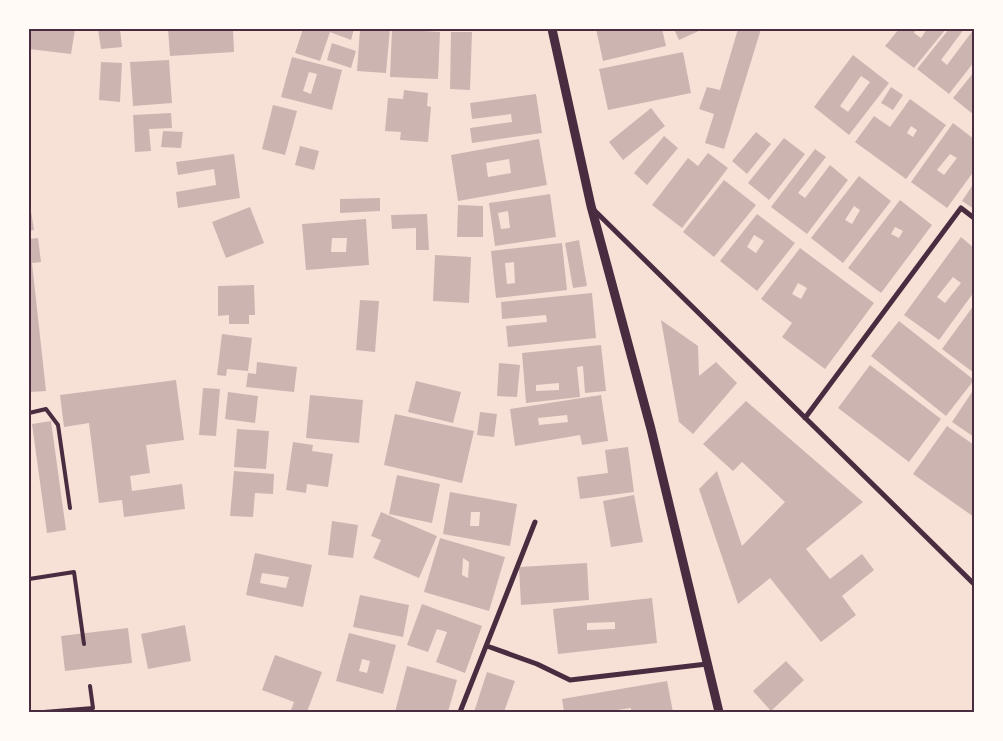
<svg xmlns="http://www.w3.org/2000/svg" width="1003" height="741" font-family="Manrope,sans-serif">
<rect width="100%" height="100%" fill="#f7e1d7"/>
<path fill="#ccb4b1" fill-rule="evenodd" d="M29,29H75L71,54L29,49Z
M98,29H120L122,47L101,49Z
M168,29H233L234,52L170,56Z
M303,29H354L351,40L330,32L320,61L295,53Z
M360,29H390L386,73L357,71Z
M392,29L440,32L438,79L390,77Z
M596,29H662L666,46L603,61Z
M674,29H703L679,40Z
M738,29H761L724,149L705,143L714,114L699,109L707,87L720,90Z
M899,29H916L914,33L921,38L927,29H946L914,68L885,46Z
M949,29H964L941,60L947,65L974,29V62L949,94L917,69Z
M451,32H472L470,90L450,89Z
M332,43L356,51L351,68L327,60Z
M683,52L691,93L608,110L599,69Z
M853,55L889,83L849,135L814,107ZM861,76L870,82L848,112L840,106Z
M292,57L342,70L332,110L281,97ZM309,72L317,74L311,94L303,91Z
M169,60L172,103L133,106L130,62Z
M101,62L122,63L120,102L99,100Z
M974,72V115L953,98Z
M891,87L903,95L893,110L881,103Z
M404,90L428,93L427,106L431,107L428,142L400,140L401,132L385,131L388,98L403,99Z
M536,94L542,133L472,143L470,128L512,122L511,114L472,119L470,103Z
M910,99L946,125L906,179L855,142L874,116L890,127ZM911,126L917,130L913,137L907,133Z
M273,105L297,111L285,155L262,149Z
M651,108L665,126L623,160L609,142Z
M171,113L172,128L149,129L151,151L135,152L133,115Z
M953,123L974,139V171L947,208L911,182ZM950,154L957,158L944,175L937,170Z
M163,131L183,132L181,148L161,147Z
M756,132L771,144L747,174L732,161Z
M664,136L678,148L647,185L634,173Z
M784,138L805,154L769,200L748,183Z
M539,139L547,185L458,201L451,155ZM509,159L511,173L488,177L486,163Z
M300,146L319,151L314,170L295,165Z
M815,149L826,157L798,193L805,198L830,165L848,180L807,234L771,207Z
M708,153L728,168L682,228L652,205L688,158L698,166Z
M234,154L240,198L178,208L176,192L216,185L214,169L178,175L176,162Z
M859,176L891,201L843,263L811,238ZM854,206L860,210L852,224L845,220Z
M724,180L756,205L714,257L683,232Z
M974,183V209L962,201Z
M550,194L556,237L495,246L489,203ZM508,211L510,228L501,229L498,213Z
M380,198V211L340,213V199Z
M29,199L34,230L29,231Z
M900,200L932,225L881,293L848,268ZM895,227L903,231L899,238L891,234Z
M458,205L483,206V237H457Z
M250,207L264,243L226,258L212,222Z
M427,214L429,250H416V228L392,229L391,215Z
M757,214L795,243L757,291L720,261ZM754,235L764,241L756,253L747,247Z
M366,219L369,265L306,270L302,224ZM332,238H347L346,252H331Z
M961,237L974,248V292L939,340L904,315ZM953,277L961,283L945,303L937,297Z
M38,238L41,262L32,263L46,391L29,392V239Z
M579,240L587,286L573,288L565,243Z
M562,243L567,290L496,298L491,251ZM514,262L515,283L507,284L505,263Z
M800,248L874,303L825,369L782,337L792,323L761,299ZM798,283L807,288L801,299L792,294Z
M435,255L471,257L469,303L433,301Z
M254,285L255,315H249V324H229V315L218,316V286Z
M592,293L596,338L508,347L506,326L547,322L546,315L502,319L501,302Z
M360,300L379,301L375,352L356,350Z
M974,305V373L942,349Z
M661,320L698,346L699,376L716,362L737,383L693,434L679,422Z
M899,321L974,380L946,416L871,356Z
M222,334L252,338L248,371L227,369L226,376L217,375Z
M601,345L606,391L585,393L583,366L577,367L580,397L526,403L522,353ZM559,383V390L536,391V385Z
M257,362L297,367L294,392L246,387L248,373L256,374Z
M499,363L520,365L517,397L497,396Z
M870,365L941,419L909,462L838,408Z
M176,380L184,440L146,445L150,473L130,476L132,491L182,484L185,509L124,517L122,500L99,503L89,423L64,427L60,395Z
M416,381L461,392L453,423L408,412Z
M203,388L220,389L216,436L199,435Z
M974,389V437L952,422Z
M228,392L258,396L255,423L225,419Z
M310,395L363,400L359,443L306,438Z
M601,395L608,441L582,445L580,435L515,446L510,409ZM567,415L568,422L539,425L538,418Z
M746,401L863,502L806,549L830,579L862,554L874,570L842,596L856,615L821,642L770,578L738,604L699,489L717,471L742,546L785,502L742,462L733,471L703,444Z
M480,412L497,414L494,437L477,435Z
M395,414L474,431L462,483L384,465Z
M51,421L66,530L47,533L32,424Z
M947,426L974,445V517L913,474Z
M237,429L269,431L266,469L234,467Z
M293,442L313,445L312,451L333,454L328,487L307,484L306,493L286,490Z
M628,447L634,492L580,499L577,477L608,473L605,450Z
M234,471L274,474L273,494L255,493L253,517L230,516Z
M397,475L440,484L432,523L389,514Z
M450,492L517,504L510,546L443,534ZM471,512H480L479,526H470Z
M634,495L643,542L611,547L603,501Z
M381,512L437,536L419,578L373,558L381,540L371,536Z
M332,521L358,525L353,558L328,555Z
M440,538L505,557L489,611L424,592ZM463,558L469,562L468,578L462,575Z
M255,553L312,565L303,607L246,595ZM262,573L289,577L286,588L260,583Z
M587,563L589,600L521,605L519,567Z
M360,595L409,605L403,637L353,627Z
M652,598L657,643L558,654L553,609ZM615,622V629L587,630V623Z
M422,604L482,626L465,673L436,662L447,632L437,629L428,652L407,645Z
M185,625L191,661L148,669L141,634Z
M128,628L132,663L65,671L61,636Z
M349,633L396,645L383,694L336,681ZM362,659L370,661L367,673L359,671Z
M275,655L322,672L307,712H297L291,710L294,702L262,690Z
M786,661L804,680L771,711L753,691Z
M407,666L457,680L448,712H395Z
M487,672L515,681L504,712H474Z
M667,681L673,712H631V708L602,712H564L562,699Z"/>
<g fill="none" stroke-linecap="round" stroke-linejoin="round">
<path stroke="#4a2c40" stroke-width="4" d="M29,413L46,409L58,425L70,508
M29,579L74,572L84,644
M44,712L93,708L90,686"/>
<path stroke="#4a2c40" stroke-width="5" d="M593,209L974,584
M805,418L961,208L974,218
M487,646L537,664L570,680L707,664
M460,712L535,522"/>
<path stroke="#4a2c40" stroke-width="9" d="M552,29L591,206L651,429L719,712"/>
</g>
<rect width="1003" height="741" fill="none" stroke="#fffaf5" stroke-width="60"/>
<rect x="30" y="30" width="943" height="681" fill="none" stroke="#4a2c40" stroke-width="2"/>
</svg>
